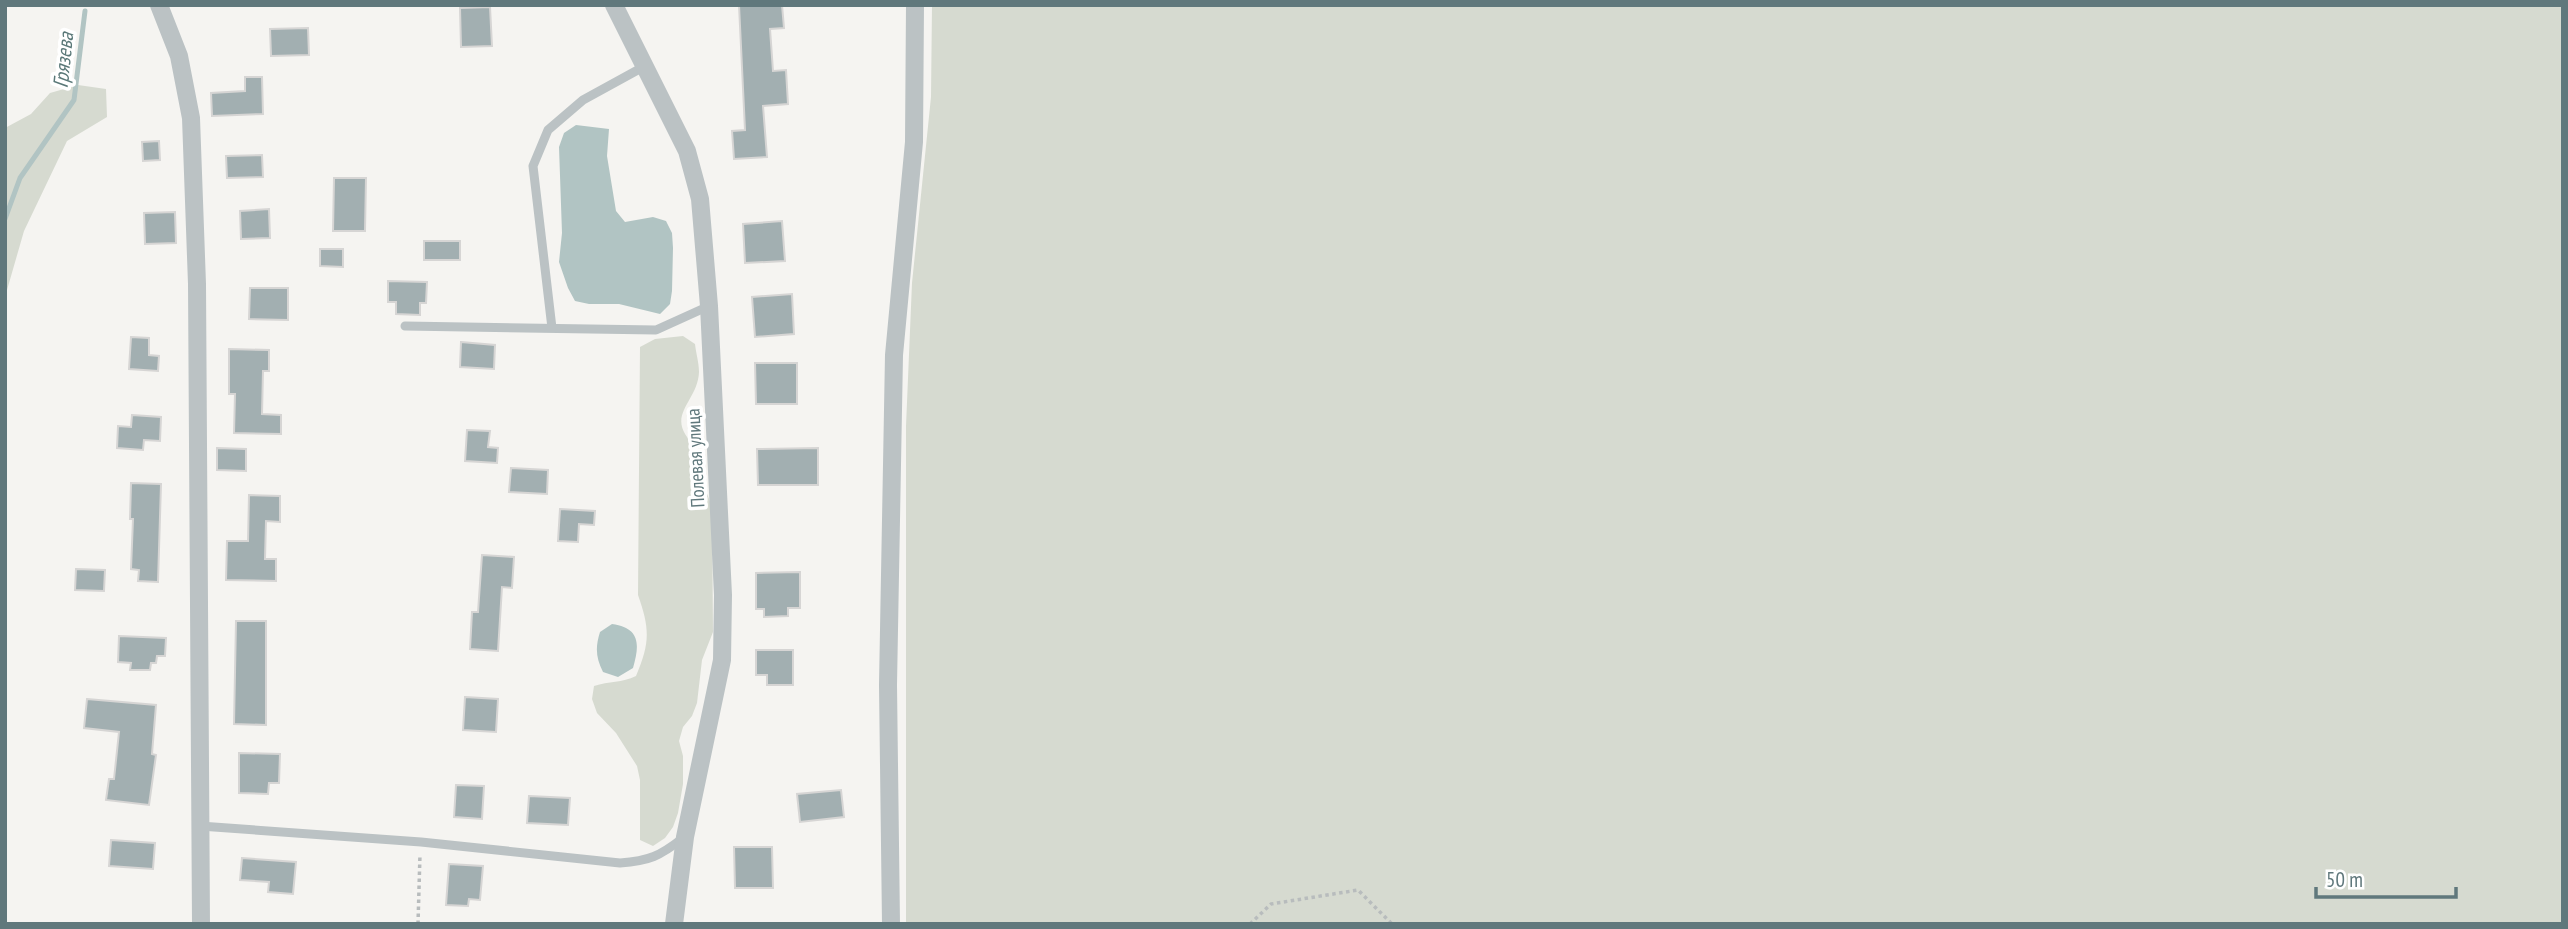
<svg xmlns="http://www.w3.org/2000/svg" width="2568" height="929" font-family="'PT Sans Narrow',sans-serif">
<rect width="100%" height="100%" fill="#f5f4f1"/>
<path fill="#d6dad0" d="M932,5H2563V924H906V426L912,283L931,97Z
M78,85L106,89L107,117L67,141L24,231L5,297V128L31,114L50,93Z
M683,336L695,344C696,353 699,363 699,372C698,404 659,417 700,450L702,480L712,507L713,632L702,660L697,703L692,716L683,727L679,741L683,756V784L678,813L673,827L665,838L653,846L640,840V780L637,766L616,733L597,713L592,699L594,686C609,681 622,683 636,676C650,643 650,629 638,595L640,347L655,339Z"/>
<path fill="#b1c4c3" d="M576,125L609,129L607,156L616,211L625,222L653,217L666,221L672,233L673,248L672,291L670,304L660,314L619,304H589L575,301L568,288L559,262L562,233L559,147L564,133Z
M612,624C640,628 640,644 633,668L618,677L603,672C596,658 595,648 600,632Z"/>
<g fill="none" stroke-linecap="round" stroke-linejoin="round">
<path stroke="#b1c4c3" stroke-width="5" d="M5,219L20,178L74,100L85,11"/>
</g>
<path fill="#a2afb1" stroke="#d6d5d4" stroke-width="2" d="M739,5H782L784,28L770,29L773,71L786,70L788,104L763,106L767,157L734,159L732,131L745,130Z
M490,7L492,46L461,47L460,8Z
M308,28L309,55L271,56L270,29Z
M245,77H262L263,114L212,116L211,93L245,91Z
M159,141L160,160L143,161L142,142Z
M262,155L263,177L227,178L226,156Z
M334,178H366L365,231H333Z
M269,209L270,238L241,239L240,211Z
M175,212L176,243L145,244L144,213Z
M782,221L785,261L745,263L743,224Z
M424,241H460V260H424Z
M320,249H343V267L320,266Z
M388,281L427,282L426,303H420V315L396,314V302H388Z
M250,288H288V320L249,319Z
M792,294L794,334L755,337L752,297Z
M131,337L149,338V355L159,356L158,371L129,369Z
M461,342L495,345L494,369L460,367Z
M229,349L269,350V371H263L262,414L281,415V434L234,433L235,394H229Z
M755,363H797V404H756Z
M132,415L161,417L160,441L144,440L143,450L117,448L118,426L131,427Z
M467,430L490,431L488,447L498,448L497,463L465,461Z
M217,448L246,449V471L217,470Z
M818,448V485H758L757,449Z
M511,468L548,470L547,494L509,492Z
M131,483L161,484L158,582L138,581L139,570L131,569L133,519H130Z
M249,495L280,496V522L266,521L265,559H276V581L226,580L227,541H248Z
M560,509L595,511L594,525L579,524L578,542L558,541Z
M482,555L514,557L512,588L502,587L498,651L470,649L472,612H478Z
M76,569L105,570L104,591L75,590Z
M800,572V608H788V616L764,617V609H756V573Z
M236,621H266V725L234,724Z
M119,636L166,638L165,656H157L156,663H151L150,670H130L131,663L118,662Z
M756,650H793V685H767V675H756Z
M465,697L498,699L496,732L463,730Z
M87,699L156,705L152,754L156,755L149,805L106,800L109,779H114L119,732L84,728Z
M239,753L280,754L279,783H269L268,794L239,793Z
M456,785L484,786L482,819L454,817Z
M841,790L844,817L800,822L797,794Z
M529,796L570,798L568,825L527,823Z
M111,840L155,843L153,869L109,866Z
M734,847H772L773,888H735Z
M242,858L296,862L293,894L268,892L269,882L240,880Z
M449,864L483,866L480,900L469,899L468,906L446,905Z"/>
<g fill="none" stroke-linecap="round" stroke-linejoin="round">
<path stroke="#b8bcbd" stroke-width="3.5" stroke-dasharray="3.5 3.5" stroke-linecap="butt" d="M418,924L420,854
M1250,924L1271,904L1358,890L1392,924"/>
<path stroke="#bbc2c4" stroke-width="9" d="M405,326L656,330L709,306
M552,328L533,166L548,130L583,100L645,66
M200,826L421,842L620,863C649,861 660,856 683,838"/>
<path stroke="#bbc2c4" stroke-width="18" d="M159,5L179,56L191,118L197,284L201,924
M614,5L687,151L700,199L709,306L723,595L722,660L685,837L674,924
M891,924L888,685L894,355L914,142L915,5"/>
</g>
<g text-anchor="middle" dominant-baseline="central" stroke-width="7" stroke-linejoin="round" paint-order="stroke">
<g font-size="19" fill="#60787c" stroke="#fff">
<text transform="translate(695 458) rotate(-93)">Полевая улица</text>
</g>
<g font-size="21" font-style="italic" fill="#5a7878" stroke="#fff">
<text transform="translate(63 60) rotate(-84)">Грязева</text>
</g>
</g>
<rect width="2568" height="929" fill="none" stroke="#60787c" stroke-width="14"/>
<path d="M2316 887v10h140v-10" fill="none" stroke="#60787c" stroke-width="3.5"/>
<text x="2326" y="887" font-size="21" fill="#60787c" stroke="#ffffff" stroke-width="5" paint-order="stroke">50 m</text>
</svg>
